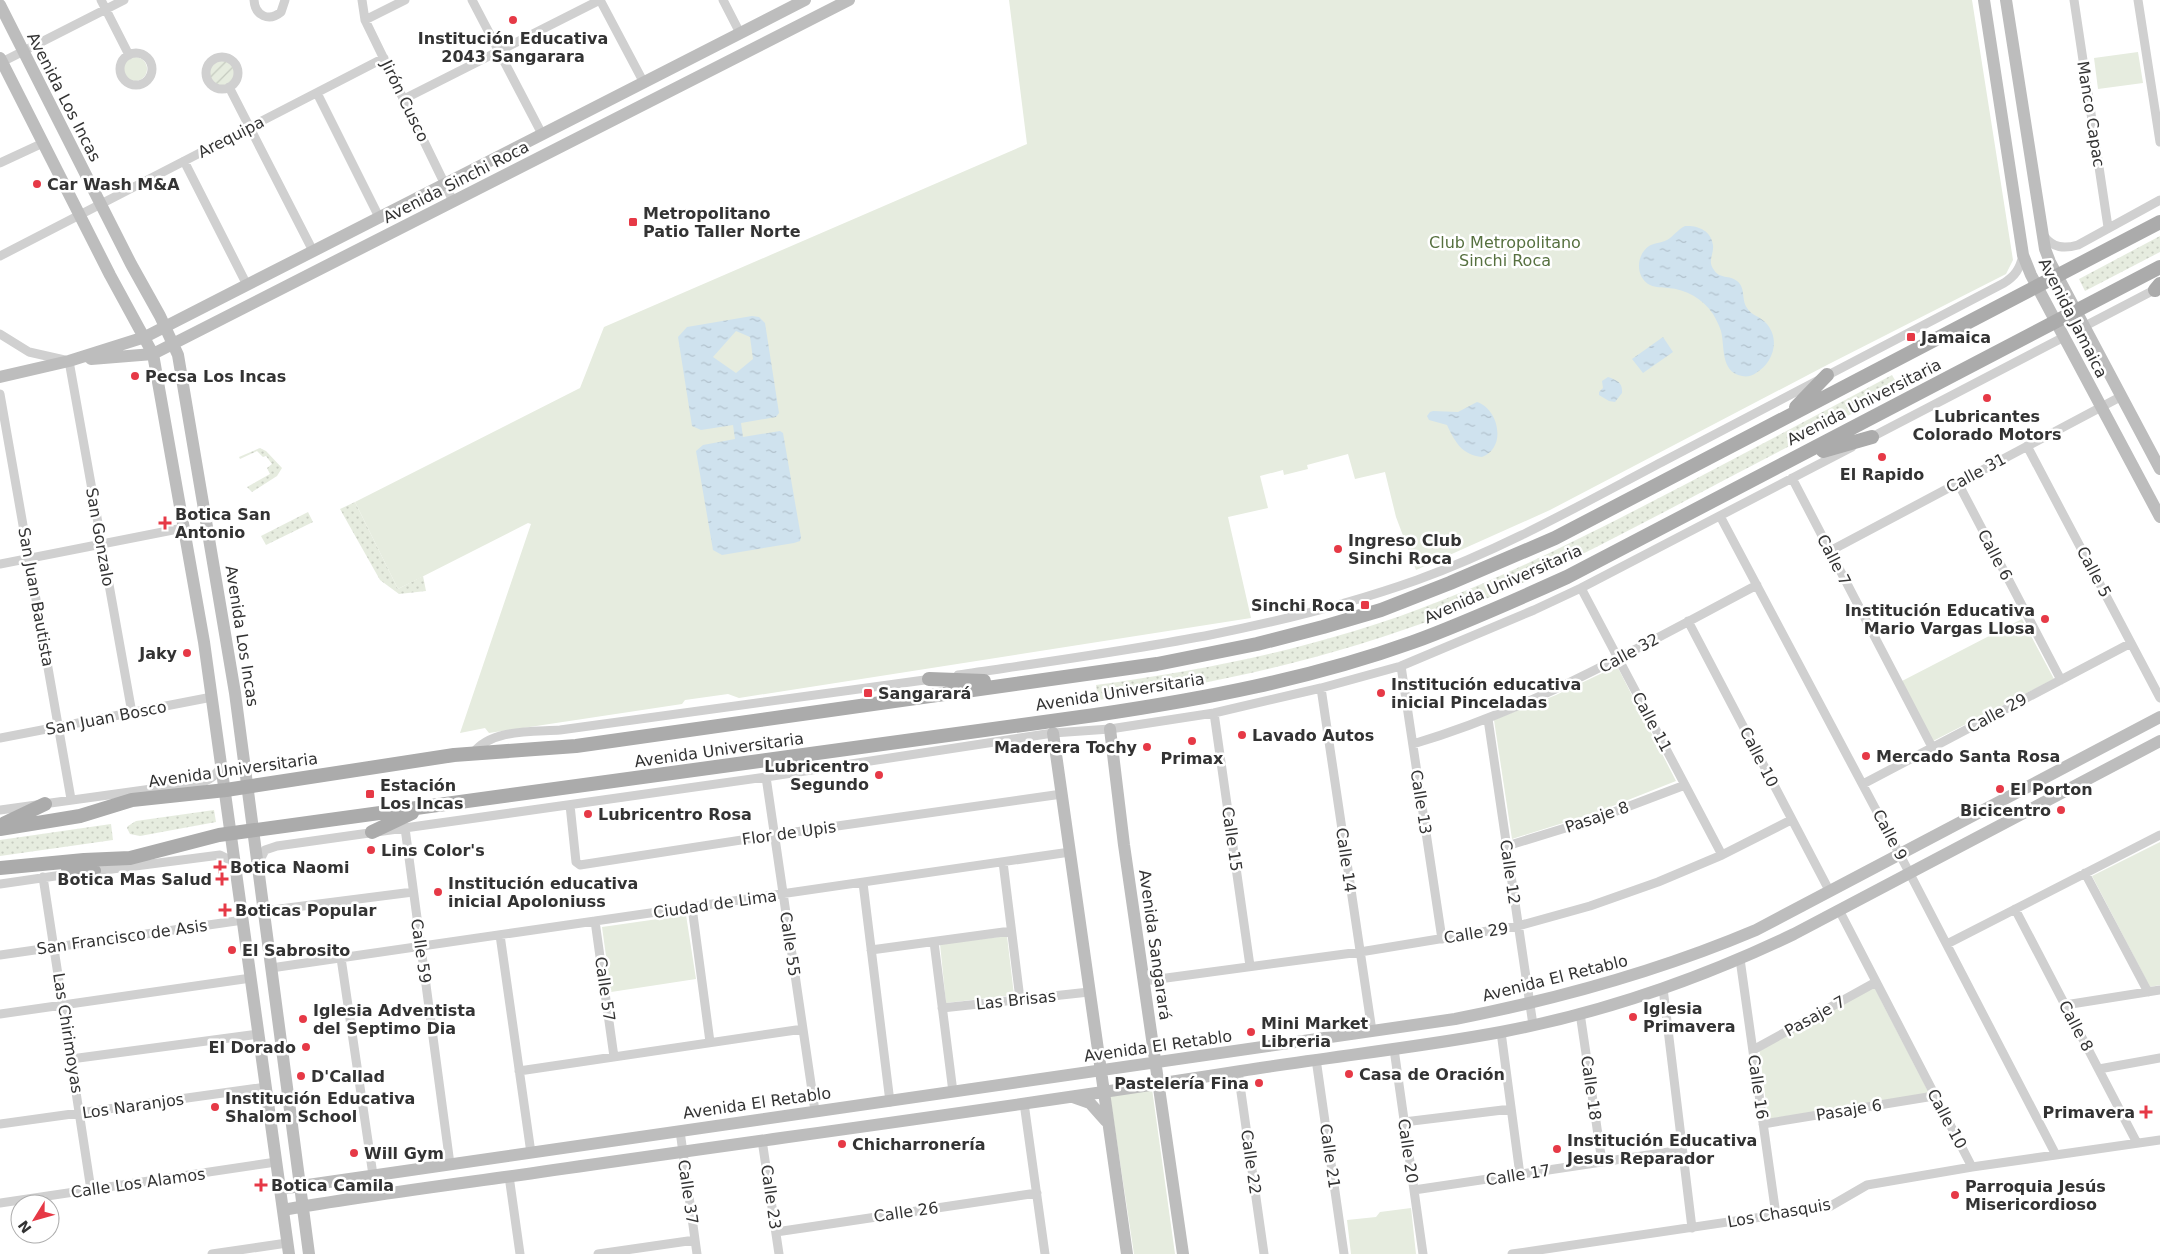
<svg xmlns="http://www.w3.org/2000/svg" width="2160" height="1254" font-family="'DejaVu Sans',sans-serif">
<defs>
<pattern id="grass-dots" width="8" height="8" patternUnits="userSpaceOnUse" patternTransform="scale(1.25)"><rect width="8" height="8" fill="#e6ecdf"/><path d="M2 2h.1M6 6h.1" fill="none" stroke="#c6cbc0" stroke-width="1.8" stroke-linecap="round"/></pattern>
<pattern id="garden-furrows" width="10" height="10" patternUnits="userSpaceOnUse" patternTransform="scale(1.25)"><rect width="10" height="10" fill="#e6ecdf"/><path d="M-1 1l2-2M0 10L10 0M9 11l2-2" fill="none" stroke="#c6cbc0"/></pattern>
<pattern id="water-ripples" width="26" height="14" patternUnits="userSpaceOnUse" patternTransform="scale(1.25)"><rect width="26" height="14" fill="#cfe2ee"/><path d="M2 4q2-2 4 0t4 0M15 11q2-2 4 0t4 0" fill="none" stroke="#b2c2cd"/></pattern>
</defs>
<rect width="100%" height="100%" fill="#fff"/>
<path fill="url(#grass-dots)" d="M2160,236V252L2085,291L2079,279Z
M1892,375L1900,389C1822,429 1745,469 1668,510C1596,547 1524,586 1448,614C1331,658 1221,683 1098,700L1096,685C1213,669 1330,645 1440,601C1524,568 1605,526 1686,484C1755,448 1824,411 1892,375Z
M260,448L266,451L282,468L277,476L252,492L247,487L270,474L267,468L272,464L266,456L263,457L257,451L240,459L239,457Z
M355,502L398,589L423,576L426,591L399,594L380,580L340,509Z
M308,512L313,522L266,545L261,536Z
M214,810L216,822L140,836L130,834L127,828L128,826L136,821Z
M111,824L113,840L0,856V840Z"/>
<path fill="#e6ecdf" d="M1009,0H1972L2013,260L2006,274L1827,365L1550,510L1416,570L1396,517L1385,472L1355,479L1348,454L1307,465L1308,469L1284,475L1283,470L1260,476L1268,508L1228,517L1251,618L739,698L728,694L685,700L682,704L489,733L485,728L460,733L531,524L528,523L398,589L355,502L580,388L604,327L1027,144Z
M2138,52L2143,83L2098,89L2094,58Z
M123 69a12 12 0 1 1 24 0a12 12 0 1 1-24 0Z
M2022,619L2054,679L1933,741L1902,681Z
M1617,666L1676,781L1595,813L1512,839L1494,720L1556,695Z
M2160,842V985L2150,987L2092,876Z
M686,915L696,979L611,992L602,927Z
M1007,936L1014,995L946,1003L940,944Z
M1873,985L1930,1095L1768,1119L1759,1047Z
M1152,1089L1175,1254H1134L1110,1096Z
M1411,1208L1416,1254H1351L1347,1220L1376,1217L1380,1212Z"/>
<path fill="url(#garden-furrows)" d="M209 73a13 13 0 1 1 26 0a13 13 0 1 1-26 0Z"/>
<path fill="url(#water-ripples)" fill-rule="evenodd" d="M1685,226C1697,225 1711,230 1713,245C1714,255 1707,261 1714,270C1719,279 1730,275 1737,281C1746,288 1741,299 1747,308C1751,315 1759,316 1765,322C1781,338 1774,362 1756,373C1752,376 1747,377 1742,376C1720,372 1725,346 1721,331C1719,325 1716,319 1713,314C1703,299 1686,289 1668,288C1662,287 1656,288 1650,285C1635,277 1636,255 1649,246C1654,243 1661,243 1667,240C1674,236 1677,230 1685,226Z
M752,316L759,317L765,323L779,413L776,417L741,423L743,437L780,431L783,433L801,537L800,541L794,543L722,555L713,550L696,451L703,445L735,439L733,425L701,430L692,426L678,337L687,327ZM736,331L750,337L753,359L736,373L713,357Z
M1663,337L1673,352L1643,373L1632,359Z
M1608,377C1617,380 1623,383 1622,393L1615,402L1609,401L1599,395V392L1603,388L1602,381Z
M1477,402C1499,409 1507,448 1482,457C1462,455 1455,442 1447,425L1429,420L1427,416L1430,412L1433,411L1458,412Z"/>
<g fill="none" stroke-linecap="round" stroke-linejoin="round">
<path stroke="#d0d0d0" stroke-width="9" d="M101,0L129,55
M254,0C255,16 269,22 281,12L285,0
M362,0L365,20L453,201
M472,0L542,134
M723,0L740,33
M2074,0L2108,227
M2138,0L2160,142
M365,20L405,0
M120 69a16 16 0 1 1 32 0a16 16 0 1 1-32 0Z
M206 73a16 16 0 1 1 32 0a16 16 0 1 1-32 0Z
M2,62L124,0
M229,87L313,251
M317,93L379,217
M404,99L600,0L644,83
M184,161L247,285
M0,163L43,143
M2044,236C2053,248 2064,249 2078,245L2160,200
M0,256L384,58
M2085,326L2160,287
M0,334L29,352L69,361L132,713
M0,394L71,799
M1868,439L2064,337
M2027,446L2160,698
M1792,478L1932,747
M1958,483L2061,680
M1720,516L1909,872L2056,1155
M1830,551L2122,396
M0,564L183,528
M1581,588L1722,855
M1688,621L1830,892
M1401,666L1442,939
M958,675C1113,652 1268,633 1417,580C1503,549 1582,504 1662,462C1776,403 1890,343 2004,283C2015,276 2020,269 2023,255
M1321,688L1372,1031
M1214,713L1250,966
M1488,719L1533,1025
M0,738L212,697
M1413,744C1535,708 1645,644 1757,585
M473,753C492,729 531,732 560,730L932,679
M766,777L815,1111
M1863,784L2131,643
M570,805L576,862L580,865L774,835L1062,794
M0,810L202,782C212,779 218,774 222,764
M405,828L450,1164
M1507,846L1598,818L1685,785
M1003,862L1020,999
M258,864L265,850L277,846L766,777L1053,733L1110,729L1214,713L1321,688L1401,666L1534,610L1581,588L1852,447
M89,872L220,855L232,861L235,867
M2085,873L2148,992
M43,877L91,1190
M863,883L890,1102
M0,884L76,873
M692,907L710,1042
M2015,909L2137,1143
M1839,910L1972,1167
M264,911L413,892
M595,921L614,1057
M500,935L531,1153
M934,942L953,1092
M1947,944L2160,835
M871,950L1011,931
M0,955L243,920
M341,958L373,1175
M1740,959L1776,1215
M271,968L1070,852
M1144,981L1360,952L1518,926L1590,906L1658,882L1722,855L1791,820
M1663,988L1692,1228
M2065,1005L2160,990
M942,1008L1089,992
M1580,1013L1602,1162
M0,1014L251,978
M1501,1032L1520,1175
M1394,1049L1423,1254
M1753,1050L1876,982
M71,1059L259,1034
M1316,1059L1344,1254
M2099,1069L2160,1058
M519,1071L803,1029
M1238,1071L1264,1254
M1024,1103L1045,1254
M1404,1122L1511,1109
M0,1124L266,1087
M1763,1124L1934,1096
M680,1131L697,1254
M762,1140L779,1254
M509,1176L520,1254
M1414,1190L1682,1150
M0,1203L276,1162
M776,1232L1037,1193
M212,1254L287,1243
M598,1254L695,1240
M1512,1254L1829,1207L1867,1185L1972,1167L2160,1140"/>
<path stroke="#bdbdbd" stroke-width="12" d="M1984,0L2023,255L2031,275L2160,517
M2006,0L2045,249L2050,262L2160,469
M0,5L131,264L160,316L178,355L235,693L309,1254
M0,58L110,275L153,354L204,642L289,1254
M91,359L153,354L849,0
M0,377L69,361L145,337L805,0
M1110,729L1124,845L1183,1254
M1053,733L1127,1254
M1073,1097L1090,1103L1106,1121
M280,1189L1455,1019C1558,999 1659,971 1756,930L2160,717
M283,1210C362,1196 441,1186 520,1175C760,1140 1001,1109 1241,1071C1327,1057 1415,1048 1501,1032C1602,1013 1702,978 1794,934L2160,741"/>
<path stroke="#ababab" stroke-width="14" d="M2155,290L2160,284
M1796,407L1827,375
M1823,451L1872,437
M929,679L984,681
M5,823L45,804
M0,829L80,816L132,800L226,790L454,755L576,746L1157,664L1257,644L1323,627L1381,610L1450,583L1555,538L2160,222
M372,832L412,813
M0,868L84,860L130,858L219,835L1095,715C1203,699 1310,679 1413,642C1465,623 1516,600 1567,577L2160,267
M68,869L94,871"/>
</g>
<g fill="#e63946" stroke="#fff" stroke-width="2">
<circle cx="513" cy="20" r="5"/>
<circle cx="37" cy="184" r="5"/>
<rect x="628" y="217" width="10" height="10" rx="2.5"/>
<rect x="1906" y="332" width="10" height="10" rx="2.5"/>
<circle cx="135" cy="376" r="5"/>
<circle cx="1987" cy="398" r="5"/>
<circle cx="1882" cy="457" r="5"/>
<path d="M162.5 515.5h5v5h5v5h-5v5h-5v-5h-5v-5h5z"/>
<circle cx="1338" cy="549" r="5"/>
<rect x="1360" y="600" width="10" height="10" rx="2.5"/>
<circle cx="2045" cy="619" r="5"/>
<circle cx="187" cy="653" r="5"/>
<rect x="863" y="688" width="10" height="10" rx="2.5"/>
<circle cx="1381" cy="693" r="5"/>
<circle cx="1242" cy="735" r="5"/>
<circle cx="1192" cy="741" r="5"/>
<circle cx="1147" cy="747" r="5"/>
<circle cx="1866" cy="756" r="5"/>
<circle cx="879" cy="775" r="5"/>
<circle cx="2000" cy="789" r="5"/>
<rect x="365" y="789" width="10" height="10" rx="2.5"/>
<circle cx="2061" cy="810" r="5"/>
<circle cx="588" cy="814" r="5"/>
<circle cx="371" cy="850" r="5"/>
<path d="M217.5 859.5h5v5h5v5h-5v5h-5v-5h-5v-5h5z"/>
<path d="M219.5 871.5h5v5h5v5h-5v5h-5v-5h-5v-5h5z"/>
<circle cx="438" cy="892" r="5"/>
<path d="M222.5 902.5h5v5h5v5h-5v5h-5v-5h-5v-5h5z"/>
<circle cx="232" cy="950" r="5"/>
<circle cx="1633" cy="1017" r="5"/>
<circle cx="303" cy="1019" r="5"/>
<circle cx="1251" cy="1032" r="5"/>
<circle cx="306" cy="1047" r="5"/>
<circle cx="1349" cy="1074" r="5"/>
<circle cx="301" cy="1076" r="5"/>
<circle cx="1259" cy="1083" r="5"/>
<circle cx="215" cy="1107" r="5"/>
<path d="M2143.5 1104.5h5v5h5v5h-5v5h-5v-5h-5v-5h5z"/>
<circle cx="842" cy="1144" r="5"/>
<circle cx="1557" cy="1149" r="5"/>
<circle cx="354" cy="1153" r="5"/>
<path d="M258.5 1177.5h5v5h5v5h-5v5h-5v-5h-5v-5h5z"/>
<circle cx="1955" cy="1195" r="5"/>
</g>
<g text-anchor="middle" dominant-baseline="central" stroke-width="5" stroke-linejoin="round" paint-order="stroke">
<g font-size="16" font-weight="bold" fill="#333" stroke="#fff" text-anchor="start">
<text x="513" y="38" text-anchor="middle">Institución Educativa<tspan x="513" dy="18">2043 Sangarara</tspan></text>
<text x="47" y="184">Car Wash M&amp;A</text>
<text x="643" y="213">Metropolitano<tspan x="643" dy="18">Patio Taller Norte</tspan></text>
<text x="1921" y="337">Jamaica</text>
<text x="145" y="376">Pecsa Los Incas</text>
<text x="1987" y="416" text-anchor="middle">Lubricantes<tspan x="1987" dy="18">Colorado Motors</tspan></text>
<text x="1882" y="474" text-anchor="middle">El Rapido</text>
<text x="175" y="514">Botica San<tspan x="175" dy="18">Antonio</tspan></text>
<text x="1348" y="540">Ingreso Club<tspan x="1348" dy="18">Sinchi Roca</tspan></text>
<text x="1355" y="605" text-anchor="end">Sinchi Roca</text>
<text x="2035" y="610" text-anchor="end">Institución Educativa<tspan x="2035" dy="18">Mario Vargas Llosa</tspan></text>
<text x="177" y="653" text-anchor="end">Jaky</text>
<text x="1391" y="684">Institución educativa<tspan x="1391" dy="18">inicial Pinceladas</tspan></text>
<text x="878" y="693">Sangarará</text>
<text x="1252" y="735">Lavado Autos</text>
<text x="1137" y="747" text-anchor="end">Maderera Tochy</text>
<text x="1876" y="756">Mercado Santa Rosa</text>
<text x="1192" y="758" text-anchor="middle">Primax</text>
<text x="869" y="766" text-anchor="end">Lubricentro<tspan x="869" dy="18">Segundo</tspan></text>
<text x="380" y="785">Estación<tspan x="380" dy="18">Los Incas</tspan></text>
<text x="2010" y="789">El Porton</text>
<text x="2051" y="810" text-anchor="end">Bicicentro</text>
<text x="598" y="814">Lubricentro Rosa</text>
<text x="381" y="850">Lins Color's</text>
<text x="230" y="867">Botica Naomi</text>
<text x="212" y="879" text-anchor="end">Botica Mas Salud</text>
<text x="448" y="883">Institución educativa<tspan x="448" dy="18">inicial Apoloniuss</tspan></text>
<text x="235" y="910">Boticas Popular</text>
<text x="242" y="950">El Sabrosito</text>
<text x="1643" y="1008">Iglesia<tspan x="1643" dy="18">Primavera</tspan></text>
<text x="313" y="1010">Iglesia Adventista<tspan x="313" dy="18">del Septimo Dia</tspan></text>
<text x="1261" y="1023">Mini Market<tspan x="1261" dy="18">Libreria</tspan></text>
<text x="296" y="1047" text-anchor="end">El Dorado</text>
<text x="1359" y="1074">Casa de Oración</text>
<text x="311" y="1076">D'Callad</text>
<text x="1249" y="1083" text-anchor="end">Pastelería Fina</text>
<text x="225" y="1098">Institución Educativa<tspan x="225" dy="18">Shalom School</tspan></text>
<text x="2135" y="1112" text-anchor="end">Primavera</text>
<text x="1567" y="1140">Institución Educativa<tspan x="1567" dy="18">Jesus Reparador</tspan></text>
<text x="852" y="1144">Chicharronería</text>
<text x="364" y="1153">Will Gym</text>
<text x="271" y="1185">Botica Camila</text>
<text x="1965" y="1186">Parroquia Jesús<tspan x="1965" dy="18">Misericordioso</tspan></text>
</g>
<g font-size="16" fill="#333" stroke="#fff">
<text transform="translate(64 97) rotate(63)">Avenida Los Incas</text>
<text transform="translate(405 101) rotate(64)">Jirón Cusco</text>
<text transform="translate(2091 114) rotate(81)">Manco Capac</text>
<text transform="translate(231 137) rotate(-27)">Arequipa</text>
<text transform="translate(456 182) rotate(-27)">Avenida Sinchi Roca</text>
<text transform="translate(2073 318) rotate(63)">Avenida Jamaica</text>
<text transform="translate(1864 402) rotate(-27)">Avenida Universitaria</text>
<text transform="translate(1976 473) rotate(-28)">Calle 31</text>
<text transform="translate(100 537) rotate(80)">San Gonzalo</text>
<text transform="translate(1995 555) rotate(62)">Calle 6</text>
<text transform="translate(1834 560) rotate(63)">Calle 7</text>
<text transform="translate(2094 572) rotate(62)">Calle 5</text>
<text transform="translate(1503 584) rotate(-24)">Avenida Universitaria</text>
<text transform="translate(36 597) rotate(80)">San Juan Bautista</text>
<text transform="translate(242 636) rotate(81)">Avenida Los Incas</text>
<text transform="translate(1629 653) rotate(-28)">Calle 32</text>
<text transform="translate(1120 692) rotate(-9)">Avenida Universitaria</text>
<text transform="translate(1997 713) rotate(-28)">Calle 29</text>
<text transform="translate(106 718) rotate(-11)">San Juan Bosco</text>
<text transform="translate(1652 722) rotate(62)">Calle 11</text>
<text transform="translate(719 750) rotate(-8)">Avenida Universitaria</text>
<text transform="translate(1759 757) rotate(63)">Calle 10</text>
<text transform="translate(233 770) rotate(-8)">Avenida Universitaria</text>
<text transform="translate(1421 802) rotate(81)">Calle 13</text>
<text transform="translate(1597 817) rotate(-19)">Pasaje 8</text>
<text transform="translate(789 833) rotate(-8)">Flor de Upis</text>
<text transform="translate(1890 835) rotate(62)">Calle 9</text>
<text transform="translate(1232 839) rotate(82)">Calle 15</text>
<text transform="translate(1346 860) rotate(82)">Calle 14</text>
<text transform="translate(1510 872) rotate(82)">Calle 12</text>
<text transform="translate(715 904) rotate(-8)">Ciudad de Lima</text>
<text transform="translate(1476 933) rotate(-9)">Calle 29</text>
<text transform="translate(122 937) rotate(-8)">San Francisco de Asis</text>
<text transform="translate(790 944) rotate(82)">Calle 55</text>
<text transform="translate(1155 945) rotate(82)">Avenida Sangarará</text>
<text transform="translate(421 951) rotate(82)">Calle 59</text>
<text transform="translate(1555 978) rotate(-14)">Avenida El Retablo</text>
<text transform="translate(605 989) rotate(82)">Calle 57</text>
<text transform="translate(1016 1000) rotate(-6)">Las Brisas</text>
<text transform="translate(1815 1016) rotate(-29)">Pasaje 7</text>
<text transform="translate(2076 1026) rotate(62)">Calle 8</text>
<text transform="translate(68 1033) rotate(81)">Las Chirimoyas</text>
<text transform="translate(1158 1046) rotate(-8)">Avenida El Retablo</text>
<text transform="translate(1758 1087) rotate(82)">Calle 16</text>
<text transform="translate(1591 1088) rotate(82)">Calle 18</text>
<text transform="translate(757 1103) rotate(-8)">Avenida El Retablo</text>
<text transform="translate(133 1106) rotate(-8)">Los Naranjos</text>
<text transform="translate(1849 1110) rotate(-9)">Pasaje 6</text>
<text transform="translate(1947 1119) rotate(62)">Calle 10</text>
<text transform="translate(1408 1151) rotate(82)">Calle 20</text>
<text transform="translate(1330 1156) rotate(82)">Calle 21</text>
<text transform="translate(1251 1162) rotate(82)">Calle 22</text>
<text transform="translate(1518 1175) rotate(-9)">Calle 17</text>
<text transform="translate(138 1183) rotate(-8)">Calle Los Alamos</text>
<text transform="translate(688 1192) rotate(82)">Calle 37</text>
<text transform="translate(771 1197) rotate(82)">Calle 23</text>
<text transform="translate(906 1212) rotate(-8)">Calle 26</text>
<text transform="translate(1779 1213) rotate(-10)">Los Chasquis</text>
</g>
<g font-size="16" fill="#56703f" stroke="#fff">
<text x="1505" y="242">Club Metropolitano<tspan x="1505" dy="18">Sinchi Roca</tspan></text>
</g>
</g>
<g transform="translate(35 1219) rotate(233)"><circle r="24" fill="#ffffff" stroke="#adadad"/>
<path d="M0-4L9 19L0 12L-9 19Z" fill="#e63946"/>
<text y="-8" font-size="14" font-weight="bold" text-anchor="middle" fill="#333333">N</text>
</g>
</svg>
